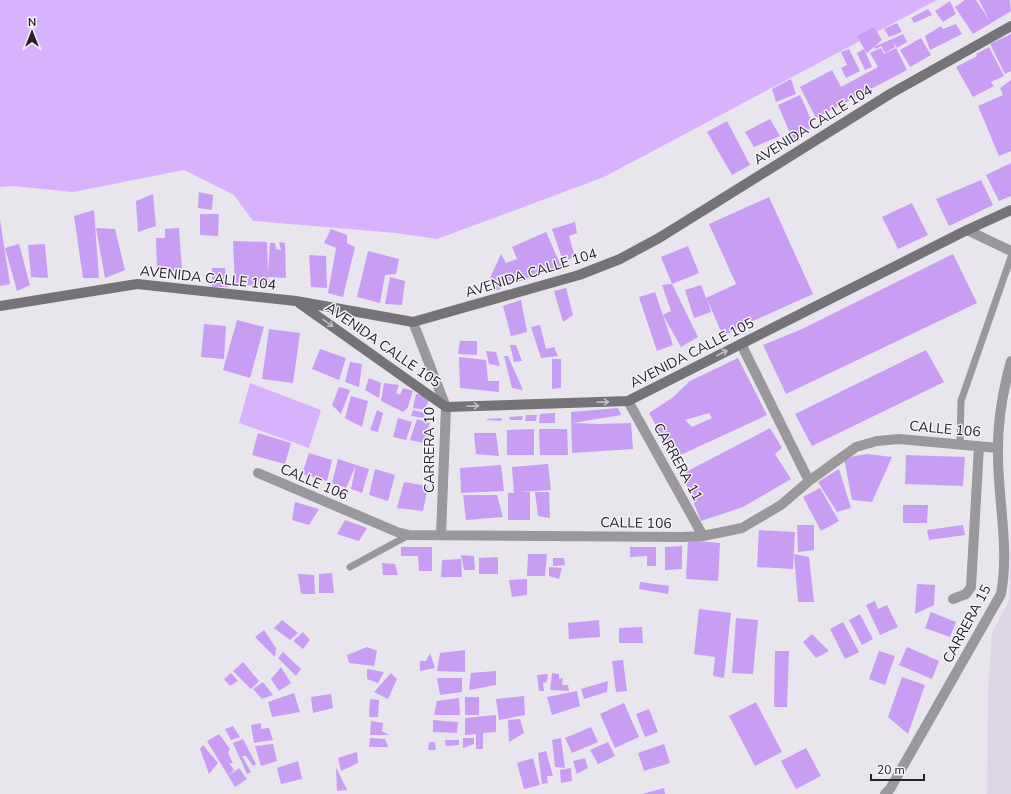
<svg xmlns="http://www.w3.org/2000/svg" width="1011" height="794" font-family="'Nunito Sans',sans-serif">
<rect width="100%" height="100%" fill="#e9e5ed"/>
<path fill="#ddd6e6" d="M1011,527V794H987L988,690L992,633L1009,601Z"/>
<path fill="#d7b3fd" d="M0,0H937L604,177L437,239L396,233L253,221L234,195L184,170L73,192L13,186L0,187Z
M250,383L321,410L309,448L239,423Z"/>
<path fill="#c89df4" fill-rule="evenodd" d="M965,0H976L989,20L979,0H1010L1011,11L973,34L955,7Z
M950,1L956,14L943,22L935,11Z
M928,9L932,15L914,23L911,18Z
M897,23L902,32L889,37L884,29Z
M956,24L962,34L930,50L925,36L941,26L943,29Z
M874,27L882,40L874,47L903,34L907,42L897,48L893,41L895,47L885,53L881,46L876,49L874,47L867,53L864,49L872,67L865,70L857,53L864,49L857,36Z
M1011,34V71L1005,74L990,44Z
M921,38L931,55L910,67L900,50Z
M989,47L1004,76L991,82L994,86L973,97L956,67L977,56L984,69L976,54Z
M881,48L884,54L896,48L907,70L816,118L800,87L832,70L841,87L878,67L870,53Z
M849,49L860,71L846,78L841,68L847,65L841,52Z
M791,79L796,94L776,102L772,89Z
M1011,80V151L999,156L978,106L1003,95L1000,88Z
M800,95L814,126L793,140L778,105Z
M770,119L780,136L754,147L745,132Z
M727,121L750,165L732,175L707,132Z
M1011,163V196L999,201L986,175Z
M981,180L993,205L949,226L936,199Z
M199,192L213,195L212,210L198,208Z
M153,194L156,226L138,232L136,201Z
M769,197L813,294L753,321L723,336L707,299L711,312L694,318L685,290L701,285L706,298L736,284L709,224Z
M912,203L928,235L898,249L882,217Z
M94,210L99,278H83L74,216Z
M200,214H219L218,236L200,235Z
M0,220L10,284L0,286Z
M575,222L577,233L569,236L575,257L563,261L552,229Z
M96,228L115,229L125,270L105,278Z
M179,228L182,271H157L156,238H165V229Z
M331,229L347,235V243L355,247L343,297L328,293L336,248L324,243Z
M546,232L561,266L494,291L490,278L501,254L506,263L517,259L522,270L512,247Z
M233,241L267,242L268,273L270,243H275L276,249L281,250L279,242L285,243L286,278L268,277L269,286L235,285Z
M19,244L30,285L17,291L5,248Z
M45,244L48,278L31,277L28,245Z
M688,246L699,273L672,284L661,257Z
M368,251L399,259L396,274L385,275L380,303L357,297Z
M953,254L977,303L786,394L763,345L802,329Z
M309,255L326,256L327,288L311,287Z
M212,268H225L228,287H212Z
M390,277L405,281L402,305L385,304Z
M672,284L698,337L681,347L663,315L671,311L662,285Z
M566,288L573,315L563,322L554,291Z
M655,292L673,345L657,351L639,297Z
M521,300L527,332L511,336L503,306Z
M237,320L264,327L250,378L223,370Z
M204,324L226,326L224,359L201,357Z
M540,325L546,349L554,347L558,356L541,358L531,327Z
M269,329L300,333L293,383L262,379Z
M460,341H477V355L458,354Z
M510,345H516L522,361L514,362Z
M320,349L346,358L339,380L312,369Z
M926,350L944,382L812,446L795,414Z
M486,351L496,352L500,366L489,364Z
M504,356H508L523,390L512,388Z
M459,357L486,360L488,381H499V392L460,388Z
M738,358L767,415L674,458L649,413L672,398L690,381ZM709,413L712,418L692,427L685,420Z
M552,359H561V388L552,389Z
M350,362L362,364L359,387L345,382Z
M369,378L381,383L379,398L365,390Z
M384,383L399,385L396,393L400,395L403,388L413,391L408,407L403,412L381,401Z
M339,387L350,390L341,414L332,405Z
M416,394L430,396L425,410L413,408Z
M351,396L368,401L362,427L345,418Z
M618,408L621,415L573,423L599,424L631,423L633,449L572,453L571,412Z
M377,410L383,413L378,432L370,430Z
M413,410L425,413L424,418L411,416Z
M555,413V423H539L540,414Z
M526,415H537L536,421H525Z
M523,416L522,420H510L509,417Z
M398,418L412,422L406,440L393,437Z
M501,418L502,421L487,420V419Z
M417,419L430,423L423,443L410,440Z
M770,428L782,448L775,454L791,479L743,507L701,521L682,474Z
M534,429V455H507V430Z
M539,429H567L568,455H540Z
M258,433L291,443L285,464L252,455Z
M474,433H496L499,456L476,454Z
M309,453L332,460L327,481L302,474Z
M867,454L892,457L872,502L852,500L844,458Z
M906,455L965,457L963,486L905,484Z
M338,459L356,465L369,469L362,493L351,489L356,465L346,488L332,483Z
M548,464L551,490L520,492H530V520H508V493H514L512,467Z
M501,465L504,491L461,493L460,468Z
M375,469L395,475L388,501L369,495Z
M839,469L851,508L837,512L818,482Z
M404,482L428,486L423,511L397,508Z
M820,488L839,521L821,531L803,497Z
M535,492H549L550,518L538,516Z
M463,495H497L503,517L466,520Z
M295,502L319,509L309,525L292,520Z
M903,505H928L927,523H903Z
M345,520L367,528L359,541L337,534Z
M797,525H814V550L798,552Z
M963,525L965,535L929,540L927,530Z
M759,530L795,532L793,569L757,567Z
M688,540L720,543L718,581L686,579Z
M682,546V569L665,570V547Z
M401,547H432V571H419L418,556H401Z
M630,547H656V566H647V556L630,557Z
M528,554H547L545,576H527Z
M794,554L809,557L814,602H798Z
M461,555L474,556L475,570H464Z
M498,557V574H479V558Z
M553,558H564L565,565L553,566Z
M461,559L462,577H441L442,560Z
M382,563L395,564L398,575H383Z
M549,567L562,568L559,579L549,576Z
M332,573L334,593H319V574Z
M298,574L314,575L315,594H301Z
M527,579V595L512,597L509,580Z
M640,582L669,586L668,594L639,589Z
M917,584L935,585L934,605L915,614Z
M875,601L878,609L887,605L898,627L880,635L866,605Z
M699,609L731,613L724,678L713,676L715,657L694,654Z
M931,612L956,622L950,637L925,628Z
M860,614L873,639L862,645L849,620Z
M736,618L758,620L753,674L732,673Z
M282,620L298,633L290,640L274,628Z
M599,620L600,637L569,639L568,623Z
M843,622L859,652L845,659L830,629Z
M642,627L643,643H619V628Z
M264,630L276,648L275,657L255,637Z
M303,632L310,640L303,649L293,641Z
M812,634L829,651L816,658L803,642Z
M367,647L377,651L374,666L349,663L347,655Z
M907,647L939,661L932,679L899,665Z
M465,650V672L437,671L440,653Z
M775,651H789L787,707H774Z
M879,651L895,656L885,685L869,679Z
M283,652L301,669L296,676L278,658Z
M430,653L435,668L420,671V661H426Z
M623,660L627,691L616,692L612,661Z
M243,662L259,681L251,689L233,671Z
M281,667L291,683L279,691L271,679Z
M367,669L384,672L378,683L367,679Z
M496,671V685L469,690L471,673Z
M231,673L238,681L230,686L224,679Z
M391,673L397,679L388,699L374,692Z
M552,673L559,674V679L563,678L562,685H568L569,691L550,690Z
M548,674L547,682L543,683L544,691H539L537,675Z
M902,677L925,685L908,734L888,717Z
M437,678H462V692L440,695Z
M608,681L607,692L584,699L581,689Z
M263,682L273,695L262,699L253,689Z
M577,691L580,706L552,715L547,697Z
M294,693L300,712L272,717L268,702Z
M331,694L333,708L313,713L311,697Z
M524,696L525,715L499,720L496,699Z
M465,697H479V715H465Z
M459,698L460,715H434L437,701Z
M370,699L379,700L378,717H369Z
M756,702L782,752L755,766L729,716Z
M624,703L639,737L615,748L600,714Z
M649,709L658,732L645,737L636,714Z
M496,715V732L483,733V749H476V734L465,735V718Z
M520,719L524,733L509,742L508,720Z
M433,720L458,722L457,733L433,732Z
M371,721L383,723L382,731L389,735H370Z
M261,723V729L269,728L273,740L254,743L251,725Z
M233,726L240,737L231,740L225,729Z
M591,727L598,742L572,753L565,738Z
M219,734L230,749L228,753L233,763H229L234,770L229,775L239,768L247,779L235,787L207,741Z
M370,738L385,739L388,747H369Z
M463,738H474V744L463,748Z
M561,738L565,768L555,767L552,740Z
M243,739L256,764L253,766L246,756H242L251,772L247,774L233,743Z
M445,740H459V745L446,746Z
M429,742H435L436,750H428Z
M608,742L615,756L598,764L590,750Z
M273,744L277,761L261,766L255,746Z
M664,744L670,763L644,771L638,753Z
M203,745L218,763L209,774L200,749Z
M806,748L821,776L796,789L781,761Z
M546,751L553,776H547L548,783L542,784L538,753Z
M357,752L358,763L341,771L338,758Z
M533,758L540,785L524,789L517,763Z
M585,758L588,768L577,774L573,761Z
M298,761L302,779L281,784L277,768Z
M336,767L347,790L337,791Z
M571,768L572,781L561,783L560,770Z
M664,788L665,794H642Z"/>
<g fill="none" stroke-linecap="round" stroke-linejoin="round">
<path stroke="#9a989c" stroke-width="7" d="M960,445L961,401L1011,257
M350,567L409,535"/>
<path stroke="#9a989c" stroke-width="10" d="M967,230L1011,251
M413,322L446,407L441,535
M741,344L809,481
M628,401L703,536
M258,473L397,532L409,535L682,537L703,536L742,528L781,505L809,481L856,447L877,441L899,439L998,448
M953,599L966,594L971,587L979,446
M885,794L890,789L1001,594C1010,546 997,497 998,448C998,418 1003,390 1011,361"/>
<path stroke="#757278" stroke-width="10" d="M299,303L446,407L628,401L967,230L1011,210
M0,306L137,284L296,301L413,322L579,275L620,259L659,238L890,94L1011,26"/>
</g>
<defs><path id="oneway-shaft" d="M-6 0H5M1.5-3L5.5 0L1.5 3" fill="none" stroke-width="1.6" stroke-linecap="round" stroke-linejoin="round"/></defs>
<g stroke="#c2bfc7">
<use href="#oneway-shaft" transform="translate(328 323) rotate(35)"/>
<use href="#oneway-shaft" transform="translate(722 353) rotate(-27)"/>
<use href="#oneway-shaft" transform="translate(603 402) rotate(-2)"/>
<use href="#oneway-shaft" transform="translate(473 406) rotate(-2)"/>
</g>
<g text-anchor="middle" dominant-baseline="central" stroke-width="3" stroke-linejoin="round" paint-order="stroke">
<g font-size="14" fill="#252327" stroke="#f6f2fb">
<text transform="translate(813 125) rotate(-32)">AVENIDA CALLE 104</text>
<text transform="translate(531 273) rotate(-17)">AVENIDA CALLE 104</text>
<text transform="translate(208 278) rotate(6)">AVENIDA CALLE 104</text>
<text transform="translate(383 345) rotate(35)">AVENIDA CALLE 105</text>
<text transform="translate(692 353) rotate(-27)">AVENIDA CALLE 105</text>
<text transform="translate(945 429) rotate(5)">CALLE 106</text>
<text transform="translate(429 450) rotate(-90)">CARRERA 10</text>
<text transform="translate(678 462) rotate(61)">CARRERA 11</text>
<text transform="translate(314 482) rotate(23)">CALLE 106</text>
<text transform="translate(636 523) rotate(1)">CALLE 106</text>
<text transform="translate(967 624) rotate(-62)">CARRERA 15</text>
</g>
</g>
<g transform="translate(32 32)" stroke="#f6f2fb" stroke-width="3" paint-order="stroke">
<path d="M0-3L7 15L0 10L-7 15Z" fill="#252327"/>
<text y="-6" font-size="11" font-weight="bold" text-anchor="middle" fill="#252327">N</text>
</g>
<path d="M871 774v6h53v-6" fill="none" stroke="#252327" stroke-width="2"/>
<text x="877" y="774" font-size="12" fill="#252327" stroke="#f6f2fb" stroke-width="3" paint-order="stroke">20 m</text>
</svg>
